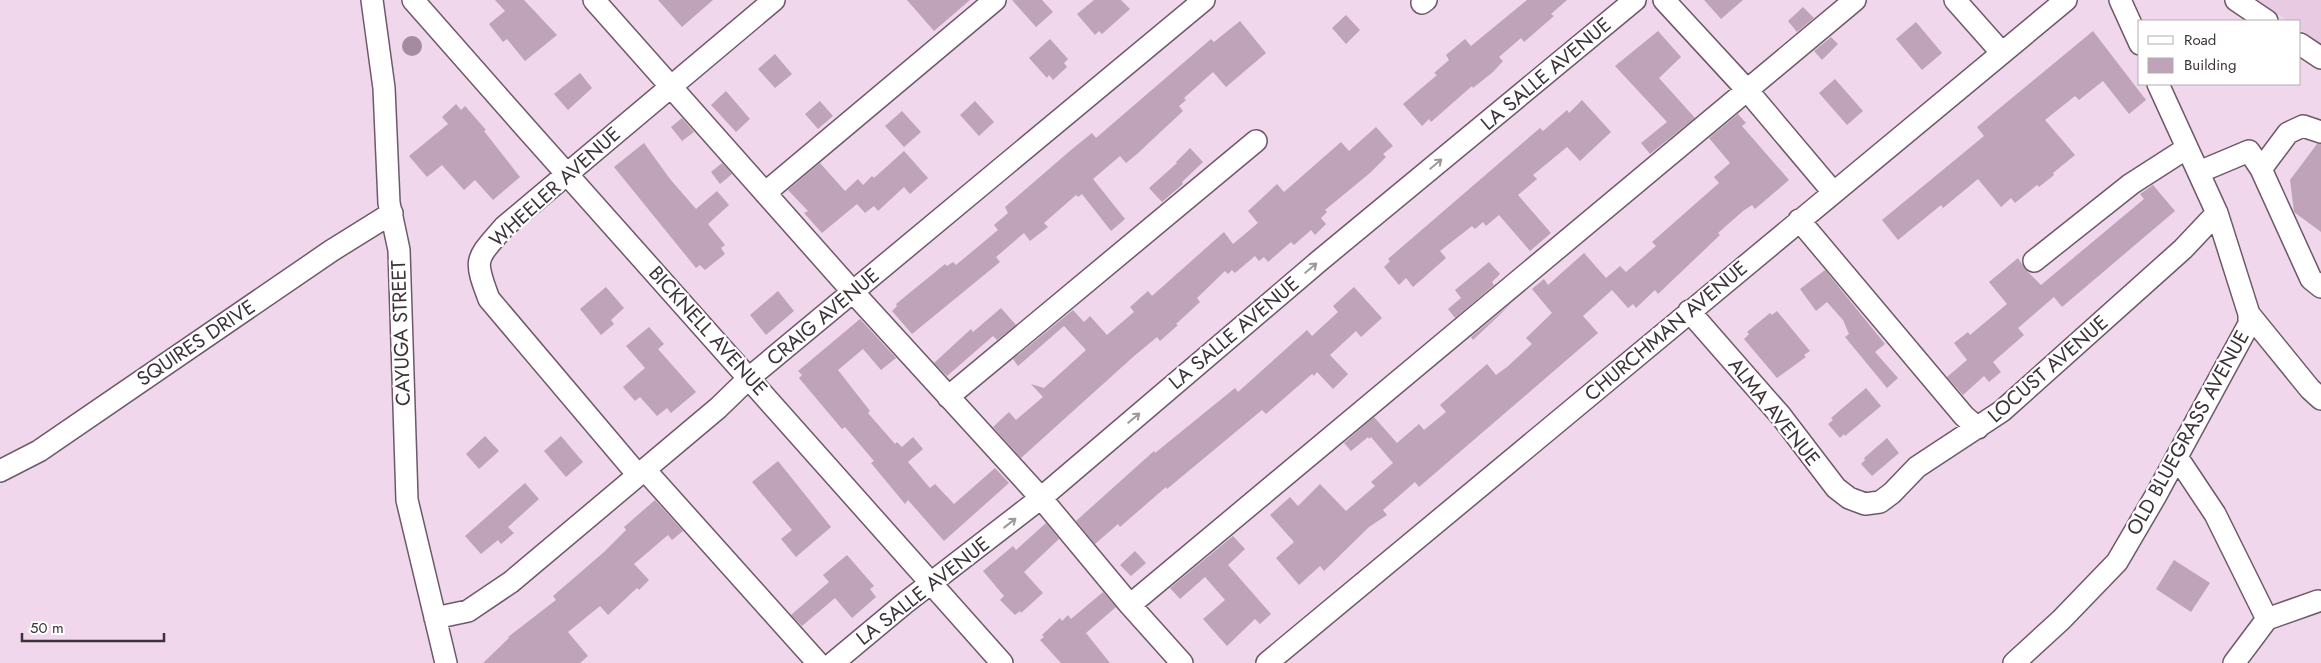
<svg xmlns="http://www.w3.org/2000/svg" width="2321" height="663" font-family="Jost,sans-serif">
<rect width="100%" height="100%" fill="#f0d7eb"/>
<path fill="#e9cae3" d="M2258,0H2321V44L2300,29V21H2288Z"/>
<path fill="#a58ba0" d="M402 46a10 10 0 1 1 20 0a10 10 0 1 1-20 0Z"/>
<path fill="#bea3b9" d="M495,0H524L557,35L525,61L507,39L503,42L489,24L505,11Z
M658,0H713L682,27Z
M907,0H970L934,31Z
M1012,0H1042L1053,12L1036,27Z
M1094,0H1121L1130,9L1102,34L1099,31L1095,35L1077,14Z
M1527,0H1567L1551,14L1554,16L1524,42L1521,38L1499,57L1503,61L1493,72L1473,88L1472,86L1431,122L1429,119L1422,126L1403,104L1437,75L1434,73L1449,60L1446,55L1465,39L1471,46Z
M1704,0H1743L1721,19Z
M1803,7L1814,18L1797,32L1788,21Z
M1346,15L1360,30L1346,44L1332,28Z
M1240,21L1266,53L1226,87L1213,72L1184,98L1186,100L1179,106L1183,111L1137,154L1126,163L1120,156L1093,179L1125,219L1111,231L1082,194L1078,197L1076,195L1044,223L1048,227L1030,241L1024,233L996,257L1000,262L912,334L892,311L897,306L896,304L945,264L947,266L953,262L956,265L998,230L994,225L1008,213L1005,207L1071,150L1092,133L1096,138L1211,39L1214,42Z
M1916,22L1942,53L1922,70L1896,39Z
M1658,31L1681,57L1659,78L1695,118L1650,154L1641,143L1667,122L1615,66Z
M2093,31L2146,100L2129,114L2103,81L2079,100L2075,96L2045,120L2075,155L2053,173L2054,175L2039,187L2037,185L2015,203L2011,198L2001,207L1978,179L1943,208L1941,205L1898,240L1882,220L1984,136L1977,127Z
M1831,37L1838,44L1822,60L1814,51Z
M1050,39L1068,59L1064,63L1067,67L1053,80L1049,75L1047,78L1029,58Z
M775,54L792,74L775,88L758,69Z
M580,73L592,88L568,110L554,94Z
M1835,79L1863,111L1847,125L1819,93Z
M726,91L750,119L736,132L711,105Z
M1582,100L1611,132L1580,161L1567,147L1533,175L1537,179L1518,195L1551,233L1530,251L1499,215L1486,226L1483,222L1475,229L1472,226L1440,251L1446,258L1413,287L1406,278L1399,285L1384,267L1390,261L1388,259L1540,128L1543,131L1567,110L1569,113Z
M820,101L833,116L818,129L805,114Z
M975,101L994,122L979,136L960,115Z
M456,104L461,110L465,106L486,130L484,131L520,177L493,200L475,180L464,190L442,165L427,177L409,156L448,124L442,117Z
M902,111L921,132L904,147L885,126Z
M1738,114L1746,123L1742,126L1789,180L1755,209L1752,205L1743,211L1718,233L1720,235L1658,294L1655,290L1636,308L1633,304L1628,308L1612,290L1583,316L1598,333L1419,487L1415,482L1383,510L1387,515L1369,527L1324,571L1320,566L1299,585L1276,558L1294,542L1270,515L1290,497L1298,506L1320,484L1346,511L1375,486L1371,482L1393,463L1371,437L1369,439L1368,437L1351,451L1344,443L1374,417L1397,443L1419,424L1424,430L1446,412L1440,405L1487,364L1496,375L1507,367L1532,344L1526,338L1552,313L1532,289L1544,279L1548,285L1584,253L1606,278L1620,266L1626,272L1656,246L1652,242L1719,183L1714,177L1730,163L1709,138Z
M682,118L694,132L682,141L671,127Z
M1376,127L1393,146L1383,154L1386,157L1370,173L1325,210L1327,212L1321,218L1326,224L1315,235L1311,230L1294,245L1291,242L1268,262L1264,257L1259,261L1255,256L1235,273L1232,270L1228,274L1225,271L1197,298L1200,302L1176,324L1178,325L1160,341L1157,337L1133,357L1021,458L993,427L1009,412L1016,420L1043,397L1031,384L1044,388L1086,350L1064,326L1018,366L1013,359L1073,310L1084,322L1090,316L1107,335L1134,312L1130,307L1148,291L1152,296L1224,232L1233,244L1258,223L1248,211L1277,184L1284,192L1341,142L1349,151Z
M644,143L670,179L696,209L717,191L729,205L708,224L725,245L721,248L725,254L705,270L700,265L696,268L614,167Z
M2317,144H2321V232L2294,212L2290,180Z
M1190,148L1203,162L1182,182L1183,184L1162,202L1149,188L1177,163L1176,162Z
M904,151L928,178L910,194L904,187L878,211L874,206L865,213L857,204L822,233L804,213L808,211L788,190L820,163L845,191L858,179L863,185L872,176L874,178Z
M722,163L732,174L720,184L711,172Z
M2153,185L2175,211L2062,307L2054,297L2018,328L2024,335L1993,362L2001,372L1989,382L1984,376L1963,395L1947,377L1967,360L1954,343L1968,332L1970,335L2007,304L1989,282L2018,258L2025,269L2041,285L2144,199L2140,194Z
M1489,262L1500,274L1492,282L1494,285L1455,318L1448,309L1461,298L1455,290Z
M1825,270L1885,344L1875,352L1898,378L1887,388L1845,337L1849,334L1843,320L1827,302L1816,311L1800,289Z
M606,287L624,308L611,320L614,324L601,335L580,309Z
M1354,287L1382,318L1361,337L1356,331L1330,355L1348,374L1333,389L1317,372L1314,376L1312,374L1266,414L1262,410L1167,489L1166,487L1120,527L1118,524L1095,544L1076,521L1154,451L1155,453L1235,388L1238,392L1307,330L1312,336L1338,312L1333,306Z
M778,291L794,311L766,335L750,315Z
M1512,303L1473,340L1471,337Z
M1001,308L1016,325L997,340L993,336L947,376L934,363L971,329L973,332Z
M1777,311L1810,351L1804,355L1806,357L1777,378L1744,339L1749,334L1747,332L1770,313L1772,315Z
M860,319L896,358L881,370L863,349L838,370L870,411L868,413L895,444L897,442L902,447L913,437L923,449L908,462L930,488L935,484L954,504L995,468L1009,483L944,541L908,500L905,504L871,463L874,461L845,427L842,429L799,378L802,375L798,371Z
M649,327L664,344L658,349L696,392L671,413L667,408L657,416L640,397L635,401L623,387L645,368L626,346Z
M1866,388L1881,406L1845,436L1844,434L1840,438L1828,424L1833,420L1831,418Z
M485,436L499,451L479,469L466,454Z
M561,436L583,462L566,477L544,451Z
M1887,438L1899,453L1872,476L1861,464L1865,460L1864,458Z
M778,461L831,527L796,557L781,539L792,530L752,482Z
M525,483L539,499L508,527L514,533L501,544L498,540L481,554L465,536Z
M655,500L683,531L672,540L668,535L634,564L649,580L639,590L637,588L608,615L600,606L568,632L588,656L580,663H483L509,638L508,637L556,600L553,596L604,552L626,530L624,527Z
M1046,523L1059,539L1024,572L1043,593L1021,613L1020,611L1015,615L1000,600L1004,596L983,571L1013,546L1016,550Z
M1233,536L1245,549L1228,565L1271,614L1260,624L1255,619L1227,646L1203,619L1225,600L1205,577L1180,599L1170,588Z
M1135,551L1146,563L1131,576L1120,565Z
M847,555L874,586L870,589L876,597L852,618L835,598L802,626L791,615L829,582L823,575Z
M2174,560L2210,583L2191,612L2156,589Z
M1103,592L1116,607L1086,633L1110,663H1061L1040,640L1044,637L1042,635L1060,618L1062,621L1068,615L1071,619Z"/>
<g fill="none" stroke-linecap="round" stroke-linejoin="round">
<defs>
<path id="minor" d="M372,0L384,88L389,203L399,250L407,500L446,663
M413,0C608,222 805,442 1002,663
M594,0L853,292L1041,498L1130,605L1182,663
M1664,0L1747,90L1833,192
M1955,0L2002,53
M2120,0L2140,44
M2236,0L2267,21
M1422,3L1426,0
M2300,44L2321,58
M2261,169L2288,133L2303,126L2321,132
M2199,172L2249,151L2261,169L2311,279L2321,287
M765,193L995,0
M1799,220L1964,416L1978,428
M2034,261L2131,184L2187,148
M1689,311L1781,416L1836,488L1849,498L1865,504L1880,502L1892,493L1917,467L2002,411L2183,249L2217,213
M2249,314L2310,389L2321,399
M948,397L1256,141
M2177,457L2215,514L2267,619L2234,663
M645,470L818,663
M0,471L39,451L331,251L392,213
M638,475L489,299C473,257 476,260 504,227L774,0
M1130,605L1855,0
M435,618L468,611L511,582L718,408L749,378L1204,0
M2267,619L2318,601
M833,663L905,603L1041,498L1318,262L1635,0
M1267,663L2066,0
M2014,663L2061,620L2117,562L2155,497L2249,324V314L2217,213L2158,84"/>
</defs>
<use href="#minor" stroke="#6e596a" stroke-width="24"/>
<use href="#minor" stroke="#fff" stroke-width="21"/>
</g>
<defs><path id="oneway-shaft" d="M-6 0H5M1.5-3L5.5 0L1.5 3" fill="none" stroke-width="1.6" stroke-linecap="round" stroke-linejoin="round" transform="scale(1.25)"/></defs>
<g stroke="#9d989c">
<use href="#oneway-shaft" transform="translate(1436 164) rotate(-40)"/>
<use href="#oneway-shaft" transform="translate(1311 268) rotate(-40)"/>
<use href="#oneway-shaft" transform="translate(1134 418) rotate(-40)"/>
<use href="#oneway-shaft" transform="translate(1010 523) rotate(-38)"/>
</g>
<g text-anchor="middle" dominant-baseline="central" stroke-width="4.5" stroke-linejoin="round" paint-order="stroke">
<g font-size="20" fill="#3b323a" stroke="#fff">
<text transform="translate(1546 74) rotate(-40)">LA SALLE AVENUE</text>
<text transform="translate(555 187) rotate(-42)">WHEELER AVENUE</text>
<text transform="translate(823 317) rotate(-40)">CRAIG AVENUE</text>
<text transform="translate(708 331) rotate(48)">BICKNELL AVENUE</text>
<text transform="translate(1666 331) rotate(-40)">CHURCHMAN AVENUE</text>
<text transform="translate(401 333) rotate(-92)">CAYUGA STREET</text>
<text transform="translate(1234 333) rotate(-40)">LA SALLE AVENUE</text>
<text transform="translate(196 343) rotate(-34)">SQUIRES DRIVE</text>
<text transform="translate(2048 369) rotate(-41)">LOCUST AVENUE</text>
<text transform="translate(1774 412) rotate(51)">ALMA AVENUE</text>
<text transform="translate(2188 433) rotate(-61)">OLD BLUEGRASS AVENUE</text>
<text transform="translate(923 591) rotate(-38)">LA SALLE AVENUE</text>
</g>
</g>
<rect x="2138" y="20" width="162" height="65" fill="#ffffff" stroke="#b1adb0"/>
<rect x="2148" y="36" width="25" height="8" fill="#ffffff" stroke="#b1adb0"/>
<text x="2184" y="45" font-size="15" fill="#3b323a">Road</text>
<rect x="2148" y="58" width="25" height="15" fill="#bea3b9" stroke="#b1adb0"/>
<text x="2184" y="70" font-size="15" fill="#3b323a">Building</text>
<path d="M22 633v8h142v-8" fill="none" stroke="#3b323a" stroke-width="2.5"/>
<text x="30" y="633" font-size="15" fill="#3b323a" stroke="#ffffff" stroke-width="4" paint-order="stroke">50 m</text>
</svg>
